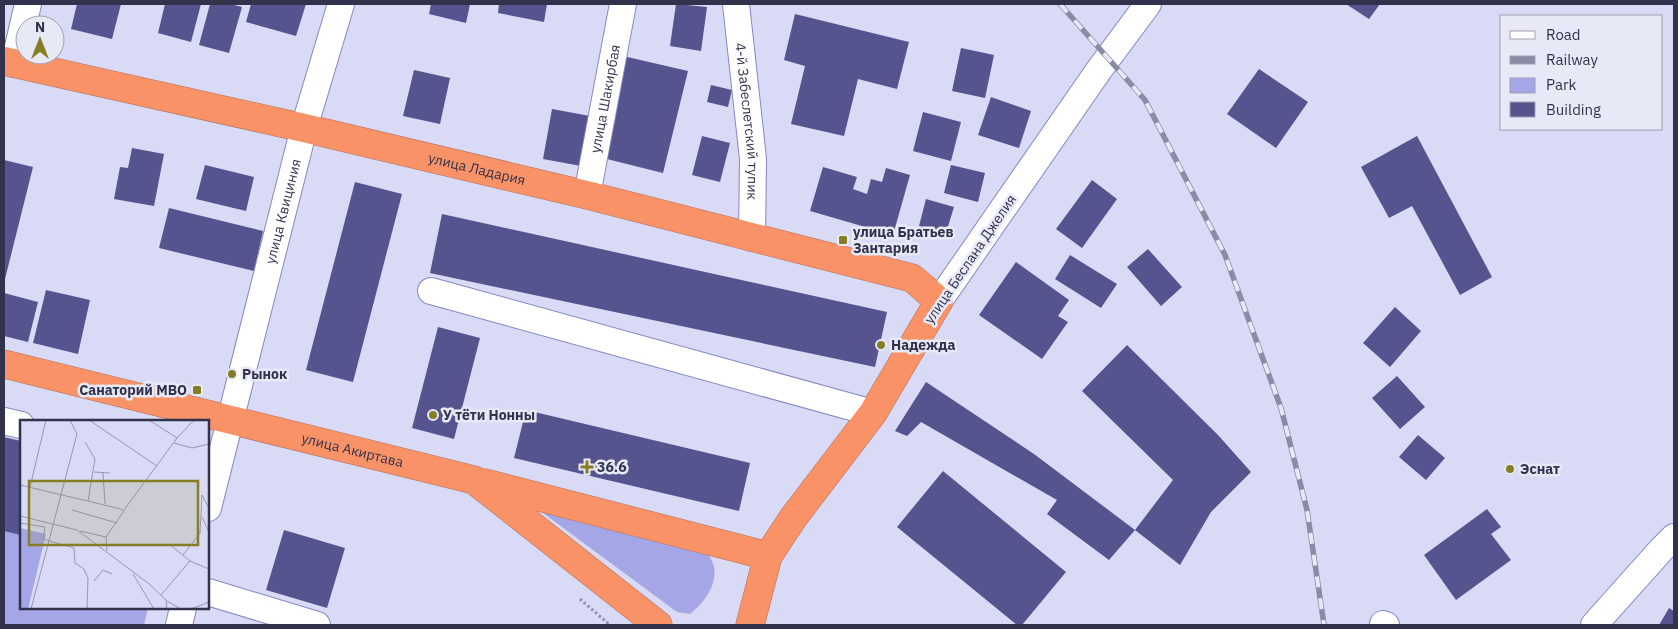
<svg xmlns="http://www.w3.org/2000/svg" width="1678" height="629" font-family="'IBM Plex Sans',sans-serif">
<rect width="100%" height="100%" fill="#d9daf5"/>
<path fill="#a5a6e6" d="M4,486L21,490V608H148L144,625H4Z
M535,507L696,546C700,549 706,553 709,556C724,576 706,602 690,614L677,612Z"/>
<path fill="#55548e" d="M77,4H121L112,39L71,29Z
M165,4H201L191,42L158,33Z
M210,4H230L242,7L229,53L199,45Z
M251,4H306L296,36L246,22Z
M431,4H470L466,23L429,14Z
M499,4H547L544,22L498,13Z
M676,4L707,7L701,51L670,46Z
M1346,4H1380L1369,19Z
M795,14L909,42L897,89L858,79L844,136L791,124L805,66L784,60Z
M961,48L994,55L985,98L952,91Z
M623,56L688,71L663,173L599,157Z
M1259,69L1308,102L1276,148L1227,114Z
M414,70L450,78L440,124L403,116Z
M711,85L732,90L728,107L707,102Z
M991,97L1031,111L1019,148L978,135Z
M552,109L590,116L581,166L543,159Z
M923,112L961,122L951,161L913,151Z
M702,136L730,143L720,182L692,175Z
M1417,136L1492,277L1460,295L1412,206L1389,218L1361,167Z
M132,148L164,154L154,206L114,199L120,167L128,168Z
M4,160L33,167L4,283Z
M205,165L254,177L246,211L196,199Z
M951,165L985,173L978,202L944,193Z
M823,167L857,177L853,189L867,194L871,179L882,182L886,168L910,175L893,235L810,211Z
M1092,180L1117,199L1082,248L1056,229Z
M355,182L402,194L353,382L306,370Z
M926,199L954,207L946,233L919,226Z
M169,208L263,231L254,271L159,248Z
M442,214L887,312L875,367L430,273Z
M1148,249L1182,287L1161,306L1127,267Z
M1070,255L1117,284L1101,308L1055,279Z
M1016,262L1069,300L1058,316L1068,322L1042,359L979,315Z
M46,290L90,300L78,354L33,343Z
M4,293L38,302L28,342L4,336Z
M1395,307L1421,331L1390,367L1363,343Z
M438,327L480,338L454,439L412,428Z
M1127,345L1218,435L1251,472L1211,512L1180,565L1135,530L1173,480L1082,391Z
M1397,376L1425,407L1400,429L1372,398Z
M926,382L1034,454L1135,530L1109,560L1047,514L1057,500L921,422L907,436L895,431Z
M526,410L750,463L739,511L514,458Z
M1418,435L1445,458L1426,480L1399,457Z
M4,437L21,441V535L4,531Z
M943,471L1066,572L1022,625H1017L897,527Z
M1487,509L1501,527L1491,534L1511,560L1456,600L1424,555Z
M284,530L345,548L327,608L266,590Z
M1669,608L1674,611V625H1659Z"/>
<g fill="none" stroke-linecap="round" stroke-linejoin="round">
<defs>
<g id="minor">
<path id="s1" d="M736,4L753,159L752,238"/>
<path d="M14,64L28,4"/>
<path id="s2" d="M587,195L623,4"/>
<path d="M431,291L873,413"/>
<path d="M939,301L1099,70L1148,4"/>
<path d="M4,421L21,425"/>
<path id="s3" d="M208,508L304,128L341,4"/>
<path d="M208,592L317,625"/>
<path d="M1383,624L1386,625"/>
<path d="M179,625L183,608"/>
<path d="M1594,625L1661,550L1674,537"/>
</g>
<g id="highway">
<path id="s4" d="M4,61L304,128L587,195L912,278L939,301L873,413L793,518L768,556L750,625"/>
<path id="s5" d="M4,364L474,480L658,625"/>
<path d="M485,483L768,556"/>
</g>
</defs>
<use href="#minor" stroke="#8686c4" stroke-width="28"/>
<use href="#highway" stroke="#b3705e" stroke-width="29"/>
<path stroke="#9192ac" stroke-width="3" stroke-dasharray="2.5 2.5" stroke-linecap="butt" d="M580,599L610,625"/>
<use href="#minor" stroke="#fff" stroke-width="26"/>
<use href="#highway" stroke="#f99267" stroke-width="28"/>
<defs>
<path id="rail" d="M1060,4L1145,100L1225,255L1281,408L1307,510L1324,625"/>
</defs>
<use href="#rail" stroke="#8a8ba5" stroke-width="5.5"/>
<use href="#rail" stroke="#e8e9f6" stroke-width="4" stroke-dasharray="11" stroke-linecap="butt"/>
</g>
<g fill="#877d24" stroke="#e8e9f6" stroke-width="2">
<rect x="838" y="235" width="10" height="10" rx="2.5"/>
<circle cx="881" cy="345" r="5"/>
<circle cx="232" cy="374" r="5"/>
<rect x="192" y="385" width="10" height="10" rx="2.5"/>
<circle cx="433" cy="415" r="5"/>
<path d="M584.5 459.5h5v5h5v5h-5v5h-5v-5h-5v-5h5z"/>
<circle cx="1510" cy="469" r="5"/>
</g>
<g text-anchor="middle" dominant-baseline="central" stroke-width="5" stroke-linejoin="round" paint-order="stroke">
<g font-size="14" fill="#32324c" stroke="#e8e9f6">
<text stroke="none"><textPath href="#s2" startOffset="98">улица Шакирбая</textPath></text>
<text stroke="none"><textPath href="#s1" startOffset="118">4-й Забеслетский тупик</textPath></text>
<text stroke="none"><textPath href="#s4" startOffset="485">улица Ладария</textPath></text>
<text stroke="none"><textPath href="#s3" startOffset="306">улица Квициния</textPath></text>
<text transform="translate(970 259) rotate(-56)">улица Беслана Джелия</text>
<text stroke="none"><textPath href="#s5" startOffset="359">улица Акиртава</textPath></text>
</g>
<g font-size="14" font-weight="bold" fill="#32324c" stroke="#e8e9f6" text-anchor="start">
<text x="853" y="232">улица Братьев<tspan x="853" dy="16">Зантария</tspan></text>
<text x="891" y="345">Надежда</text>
<text x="242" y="374">Рынок</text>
<text x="187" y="390" text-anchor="end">Санаторий МВО</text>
<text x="443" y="415">У тёти Нонны</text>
<text x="597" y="467">36.6</text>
<text x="1520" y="469">Эснат</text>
</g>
</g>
<g transform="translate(20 420)">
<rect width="189" height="189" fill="#d9daf5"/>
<path d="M0,108L26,114L8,189H0Z" fill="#a5a6e6"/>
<path fill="none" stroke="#9697b1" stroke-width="1" d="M69,0L137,46M129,0L157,18M65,22L75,39L68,81M154,23L172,28L189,24M74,52L90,53M83,53L85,84M0,65L101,89L104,91L86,117L87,131M10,67L26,0M52,90L97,103M104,90L157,18L174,0M0,96L57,110L128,163L146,180L147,189M182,97L189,112M0,103L25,107L23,119L54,128L55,143L64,149L68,158L67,188M60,111L86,117M163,135L180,113L182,75L189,88M170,141L189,149M113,154L134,189M74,161L83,150L92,154M141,175L170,141L149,124M147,181L161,189M11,189L57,14L50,0M171,189L189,182"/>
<path fill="#877d24" fill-opacity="0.15" stroke="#877d24" stroke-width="2.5" d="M9,61H178V125H9Z"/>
<rect width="189" height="189" fill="none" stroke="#32324c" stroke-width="2.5"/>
</g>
<rect width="1678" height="629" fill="none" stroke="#32324c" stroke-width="10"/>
<rect x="1500" y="15" width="162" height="115" fill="#e8e9f6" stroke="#9fa0b2"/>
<rect x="1510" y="31" width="25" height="8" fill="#ffffff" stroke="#9fa0b2"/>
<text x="1546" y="40" font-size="15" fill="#32324c">Road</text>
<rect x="1510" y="56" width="25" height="8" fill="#8a8ba5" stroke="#9fa0b2"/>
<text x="1546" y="65" font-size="15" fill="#32324c">Railway</text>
<rect x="1510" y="78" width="25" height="15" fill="#a5a6e6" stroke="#9fa0b2"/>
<text x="1546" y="90" font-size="15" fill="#32324c">Park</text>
<rect x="1510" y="102" width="25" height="15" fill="#55548e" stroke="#9fa0b2"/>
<text x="1546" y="115" font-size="15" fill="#32324c">Building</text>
<g transform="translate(40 40)"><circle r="24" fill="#e8e9f6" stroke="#9fa0b2"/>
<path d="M0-4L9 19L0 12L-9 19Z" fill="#877d24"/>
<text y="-8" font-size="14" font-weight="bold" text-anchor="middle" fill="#32324c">N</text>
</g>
</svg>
